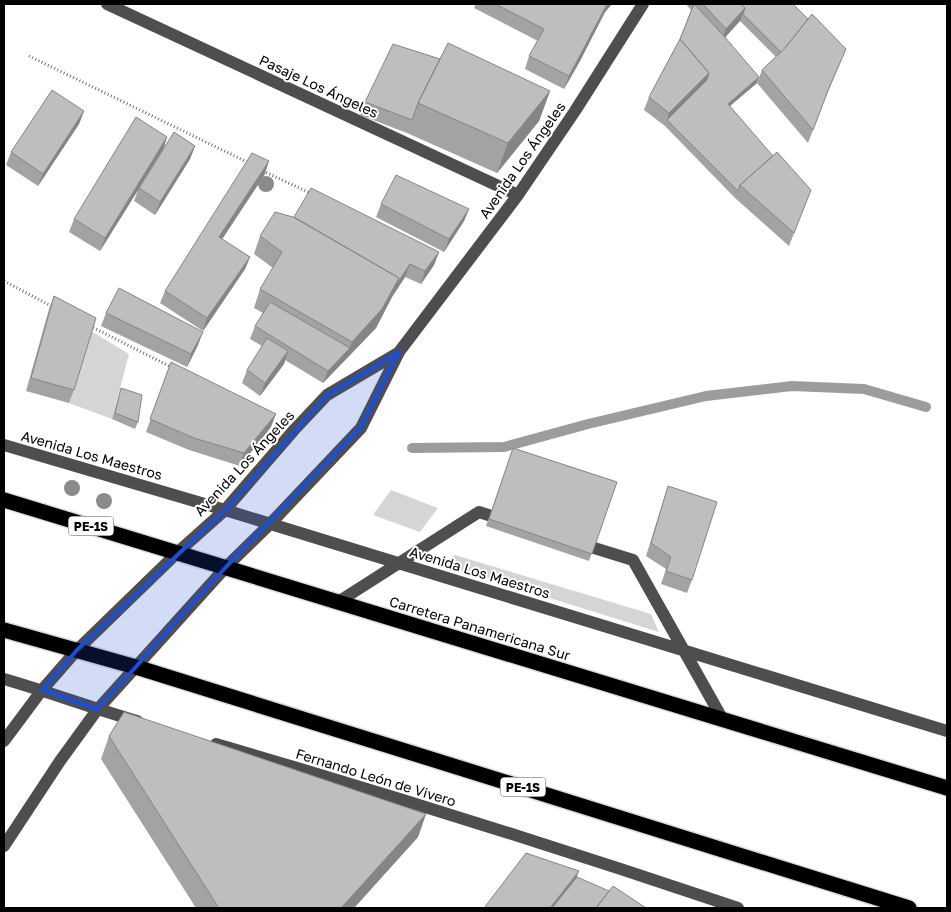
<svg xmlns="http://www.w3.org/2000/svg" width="951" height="912" font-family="'Golos Text',sans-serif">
<rect width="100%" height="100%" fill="#fff"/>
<path fill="#d5d5d5" d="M91,331L129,354L112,419L69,403Z
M391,490L438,508L420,532L373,515Z
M455,555L651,614L659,632L441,564Z"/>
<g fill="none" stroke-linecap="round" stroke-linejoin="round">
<path stroke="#9c9c9c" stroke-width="10" d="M412,448L504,447L588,424L706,396L792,386L864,389L926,407"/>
<defs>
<path id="highway" d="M4,500L947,788
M4,630L136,667L909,908"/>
</defs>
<use href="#highway" stroke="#dbdbdb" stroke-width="18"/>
<path stroke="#707070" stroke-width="3" stroke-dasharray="1 2.5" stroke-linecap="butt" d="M29,56L249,163
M263,171L312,194
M4,281L53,307
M90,326L171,367"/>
<path stroke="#4e4e4e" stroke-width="12" d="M107,4L518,195
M4,445L225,510L947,731
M578,543L633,560L723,720
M338,602L479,512L504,520
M4,679C49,692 92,708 137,721
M4,741L42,690L77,650L178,552L225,510L294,430L327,395L398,353
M216,744C391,795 566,850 738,908
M4,846L60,761L97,710L226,567L270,524L361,428L399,352L518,195L575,111L643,4"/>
<use href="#highway" stroke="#000" stroke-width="15"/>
</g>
<g fill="#8b8b8b">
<circle cx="266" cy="184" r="8"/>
<circle cx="72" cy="488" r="8"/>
<circle cx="104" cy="501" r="8"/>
</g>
<path fill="#a3a3a3" d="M476,4H612L605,12L580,61L564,89L525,69L529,56L538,41L474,8Z
M686,4H793L841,61L824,101L808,143L757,83L762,70L776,57L740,21L725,37L757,83L730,106L806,203L789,246L735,198L665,126L644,110L649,97L680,39L691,10Z
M440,59L550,91L539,121L497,173L407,133L360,115L365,102Z
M84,111L79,124L38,186L6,165L11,152Z
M167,137L163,150L195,146L190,159L155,215L134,201L138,190L100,251L69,232L74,219Z
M265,174L222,239L250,257L245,269L203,331L160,303L165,291Z
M381,204L469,209L464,221L444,252L376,217Z
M294,217L439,252L434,265L421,284L405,277L392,297L376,328L323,383L285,360L284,364L260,396L242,383L247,370L262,346L250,339L255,326L263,313L254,308L260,289L273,268L254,254L260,236Z
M54,296L74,390L69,403L26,391L49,309Z
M106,313L198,345L187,367L101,326Z
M171,362L271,427L240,466L189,450L146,432Z
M121,388L138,422L135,429L112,419Z
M513,448L617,482L589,561L486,526Z
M668,486L692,580L687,593L661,584L666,569L646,556Z
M109,736L426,814L418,837L354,908H196L101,759Z"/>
<path fill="#858585" d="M607,4H612L605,12L580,61L564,89L569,76Z
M745,8L740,21L721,42L726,29Z
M709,73L704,86L667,120L669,113Z
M759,77L757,83L725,110L728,104Z
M550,91L539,121L497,173L508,143Z
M84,111L79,124L38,186L43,174Z
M167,137L163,150L100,251L105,238Z
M195,146L190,159L155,215L160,202Z
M269,161L265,174L215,250L219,237Z
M469,209L464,221L444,252L449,239Z
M439,252L434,265L421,284L425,271Z
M250,257L245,269L203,331L207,318Z
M410,264L405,277L392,297L376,328L323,383L328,371L350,348L352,342Z
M203,332L198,345L187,367L191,354Z
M288,351L284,364L260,396L265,383Z
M276,414L271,427L240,466L244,453Z
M426,814L418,837L354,908H341Z
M579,871L572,890L558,908H550Z"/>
<path fill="#bebebe" stroke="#858585" d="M495,4H607L584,48L569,76L529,56L544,29Z
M694,4L723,35L759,77L728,104L773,156L740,185L738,191L667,120L707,80L709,73L680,39Z
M703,4H741L745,8L726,29Z
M741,4H793L808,19L785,48L781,52L743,14L745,8Z
M812,14L846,49L829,88L813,130L762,70L785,48Z
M680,39L709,73L669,113L649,97Z
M448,43L550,91L508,143L418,103Z
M393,44L440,59L418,103L412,120L365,102Z
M52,90L84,111L43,174L11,152Z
M136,117L167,137L105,238L74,219Z
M174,132L195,146L160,202L139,188Z
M777,152L811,190L794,233L740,185Z
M252,153L269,161L219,237L250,257L207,318L165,291Z
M396,175L469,209L449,239L381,204Z
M311,188L439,252L425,271L410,264L397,284L399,278L294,217Z
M275,212L293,217L399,278L382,309L352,342L260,289L282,252L260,236Z
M119,288L203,332L191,354L106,313Z
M54,296L96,318L74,390L31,378Z
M270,302L350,348L328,371L255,326Z
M267,338L288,351L265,383L247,370Z
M171,362L276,414L244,453L194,438L150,419Z
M121,388L142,395L138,422L115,413Z
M513,448L617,482L592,554L489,519Z
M668,486L717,502L692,580L666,571L671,557L651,543Z
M124,712L426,814L341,908H219L109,736Z
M526,853L579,871L550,908H484Z
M577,877L609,891L596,908H552Z
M613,886L646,908H596Z"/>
<path fill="#1d4ed8" fill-opacity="0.2" stroke="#1d4ed8" stroke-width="4" stroke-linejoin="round" d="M399,352L361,428L226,567L97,710L42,690L77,650L225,510L327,395Z"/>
<g text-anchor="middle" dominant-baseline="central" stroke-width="4" stroke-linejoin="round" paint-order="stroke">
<g fill="#fff" stroke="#4c4c4c" stroke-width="1">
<rect x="68.5" y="516.5" width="45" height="19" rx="4"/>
<rect x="500.5" y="777.5" width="45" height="19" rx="4"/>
</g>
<g font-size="12" font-weight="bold" fill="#000">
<text x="91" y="526">PE-1S</text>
<text x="523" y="787">PE-1S</text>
</g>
<g font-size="14" fill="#000" stroke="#fff">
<text transform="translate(319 86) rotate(25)">Pasaje Los Ángeles</text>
<text transform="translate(522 160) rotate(-55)">Avenida Los Ángeles</text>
<text transform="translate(92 455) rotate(16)">Avenida Los Maestros</text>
<text transform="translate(244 463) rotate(-47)">Avenida Los Ángeles</text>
<text transform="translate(480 572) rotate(17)">Avenida Los Maestros</text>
<text transform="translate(480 628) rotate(17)">Carretera Panamericana Sur</text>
<text transform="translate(376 777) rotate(17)">Fernando León de Vivero</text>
</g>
</g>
<rect width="951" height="912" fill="none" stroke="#000000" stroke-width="10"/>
</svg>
